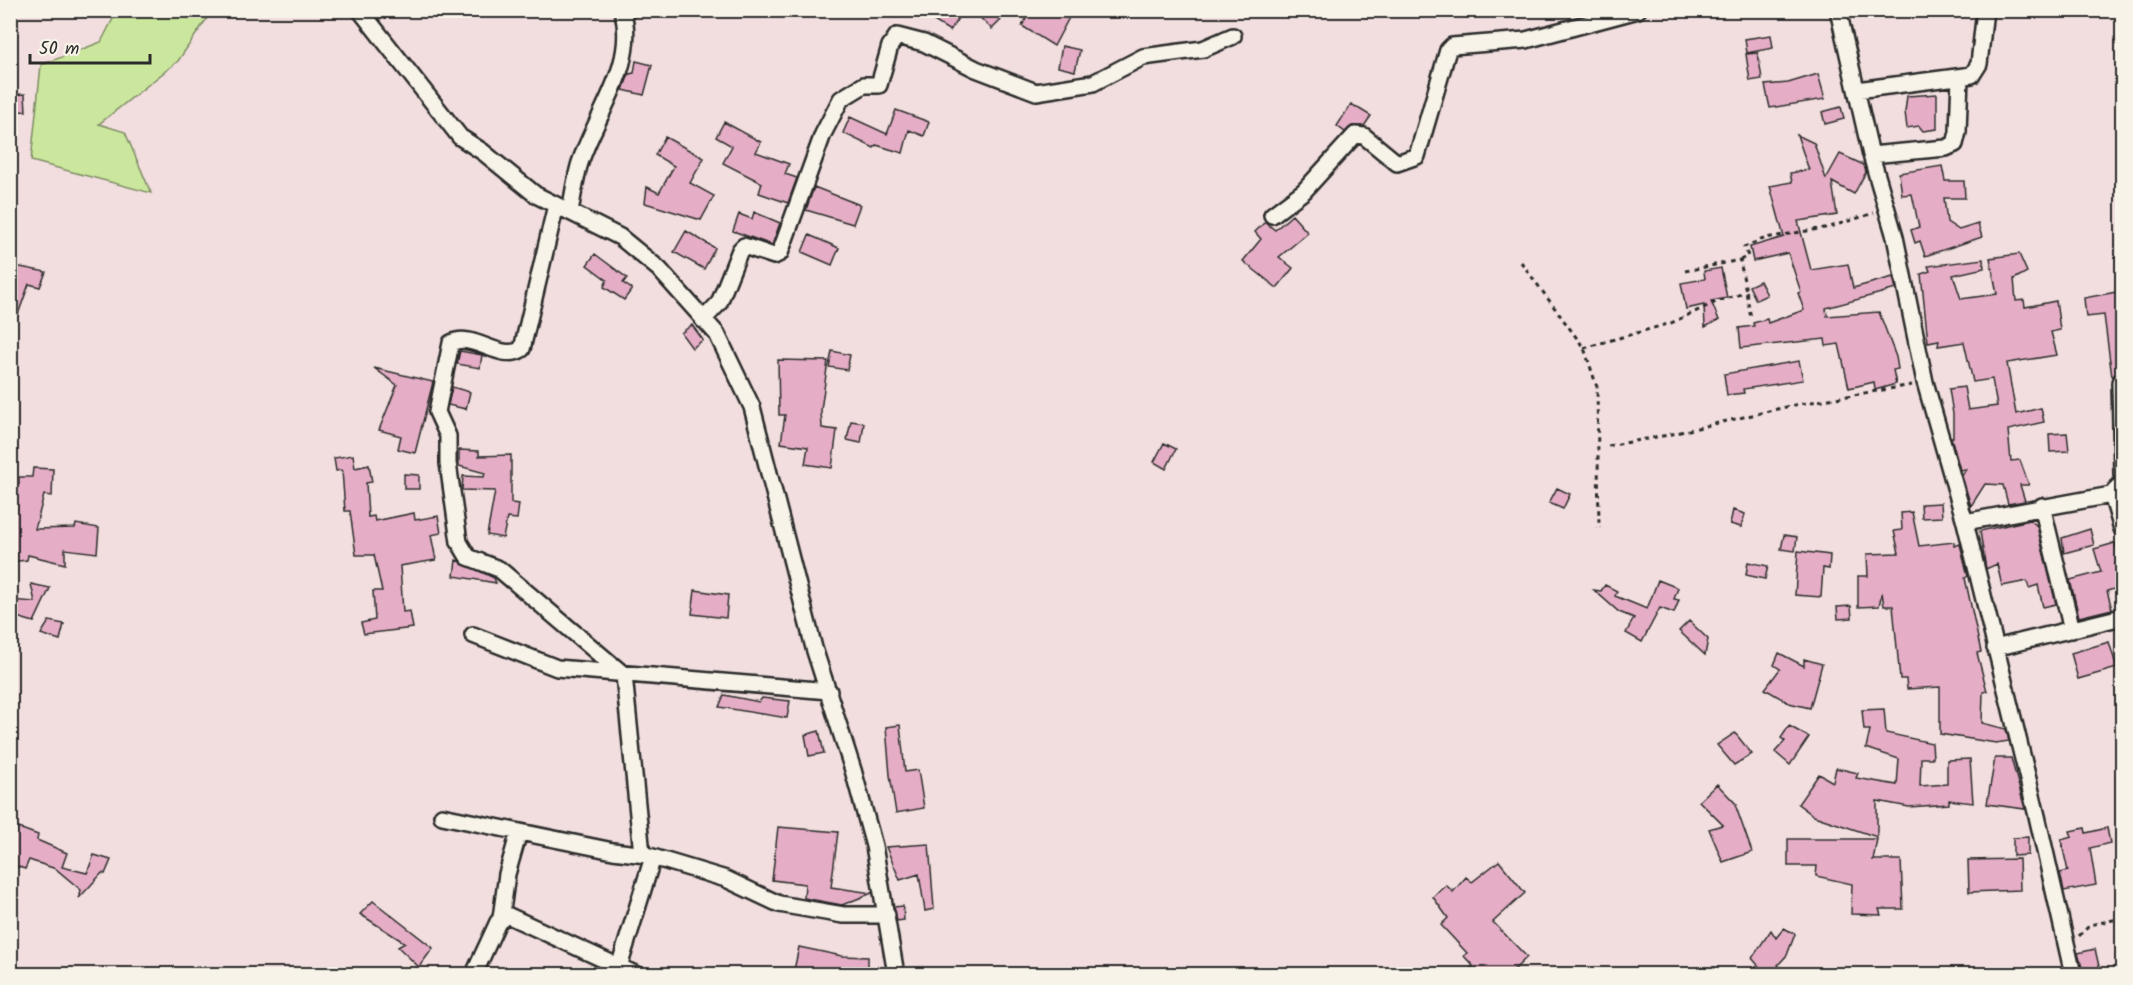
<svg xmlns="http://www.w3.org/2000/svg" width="2133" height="985" font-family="Kalam,sans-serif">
<rect width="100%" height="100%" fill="#f2dede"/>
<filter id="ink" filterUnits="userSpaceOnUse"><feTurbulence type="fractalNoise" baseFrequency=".0167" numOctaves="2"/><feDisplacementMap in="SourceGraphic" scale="12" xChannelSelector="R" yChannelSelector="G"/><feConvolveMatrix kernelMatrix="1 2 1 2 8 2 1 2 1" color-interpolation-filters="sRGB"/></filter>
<g filter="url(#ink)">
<path fill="#cbe79d" stroke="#7b8964" stroke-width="1.5" d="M117,11H212L178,61L99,124L125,132L151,193L31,161L41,65L101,42Z"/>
<path fill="#e5aec6" stroke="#2b2b2b" stroke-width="1.5" d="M916,10H963L950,31Z
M972,10H990L1001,20L992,29Z
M1031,10H1073L1054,46L1022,26Z
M1771,35L1773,48L1747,53L1745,39Z
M1062,46L1080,50L1075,71L1058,67Z
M1758,53L1762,79L1750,81L1746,54Z
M636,61L652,65L644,95L623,90L629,74L634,73Z
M1818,74L1825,99L1770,108L1765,85L1788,83Z
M25,94L26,111L10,112V95Z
M1937,94V129L1923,131L1919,126L1907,128L1905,112L1907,96Z
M1351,104L1371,116L1364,126H1352L1345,132L1337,126Z
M1841,107L1844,119L1825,124L1822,112Z
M896,110L929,122L924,136L909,130L903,153L876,145L874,148L843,133L850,117L887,134Z
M724,122L761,142L756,152L789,164L785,174L797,178L788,203L759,193L762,183L723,163L732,146L716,137Z
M1797,135L1814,143L1826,179L1840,154L1864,165L1866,172L1854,194L1832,182L1837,215L1798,221L1811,270L1848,264L1853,288L1893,277L1896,289L1826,308L1827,316L1879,312L1896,357L1898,369L1893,370L1896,384L1875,390L1874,382L1849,388L1839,344L1826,346L1825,339L1741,348L1739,328L1754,326L1753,323L1767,319L1768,323L1804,310L1798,293L1801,292L1788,253L1753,261L1750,247L1784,237L1770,186L1792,182L1790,173L1809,170Z
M665,137L704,158L690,183L714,196L701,220L645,203L647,187L659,193L674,166L655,155Z
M1942,166L1945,181H1964L1965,198H1944L1947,222L1959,230L1978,224L1982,237L1925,256L1920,241L1915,243L1911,230L1919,227L1912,194L1902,195L1899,173Z
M814,187L860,205L853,224L806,210Z
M754,212L780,223L772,245L733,231L739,214L752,219Z
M1292,215L1308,233L1279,257L1293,268L1277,288L1243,261L1261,239L1255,232L1265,222L1275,230Z
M686,231L715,248L704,269L674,252Z
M809,235L839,248L832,265L802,252Z
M595,254L627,278L623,283L632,289L624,300L604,287L607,280L587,265Z
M2019,254L2027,272L2014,279L2016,301L2024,300L2025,307L2056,301L2060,330L2051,332L2057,355L2007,363L2016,414L2041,408L2044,422L2008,430L2011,461L2020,460L2029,485H2020L2025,501L2008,504L2003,485L1985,484L1971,506L1962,476L1966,469L1960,470L1951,437H1953V414L1949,389L1964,387L1968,410L1997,406L1992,379L1973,382L1964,342L1938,346L1939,340L1928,342L1921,274L1930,271L1928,266L1983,259L1984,268L1953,275L1961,299L1997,294L1990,258Z
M10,265L46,272L40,287L29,284L12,331Z
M1721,268L1727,298L1711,301L1719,320L1705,327L1704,305L1686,309L1681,283L1705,279L1704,271Z
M1760,281L1767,295L1756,300L1749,286Z
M2122,291V373L2112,377L2104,315L2086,317L2084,298Z
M692,325L703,340L692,348L681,333Z
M460,351L482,355L480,368L457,364Z
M832,351L850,355L847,370L829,367Z
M778,360L828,361L821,410L822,428L837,430L832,468L805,464L808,447L781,443L785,415H779Z
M1799,361L1803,380L1743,389L1744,393L1727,395L1724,374Z
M374,368L433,382L415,453L398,449L401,436L379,430L397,385Z
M452,387L470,392L466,409L448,405Z
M851,421L864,423L861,443L847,440Z
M2067,433L2069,451L2050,452L2049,434Z
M1164,443L1176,449L1166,469L1154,462Z
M459,450L479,451V456L511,455V503L519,504L517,519L507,518L503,538L487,535L495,491L462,490L463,476L484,477L485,473L459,466Z
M353,455L355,468L369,465L372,482L366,483L368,517L374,516L375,521L414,513L415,520L438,516L441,533L431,535L436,560L400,566L403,612L410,611L413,628L364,634L361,623L375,620L373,591H382L374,555H356L350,511H345L342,470L336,471L334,458Z
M33,468L53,469L52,496L44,495L35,529L75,528L76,524L99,528L97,553L65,549V564L28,555L27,560L10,562V483L19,484V477H32Z
M404,474L419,475V489H404Z
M1557,488L1570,494L1563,509L1549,503Z
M1941,503L1942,517L1922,518L1921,504Z
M1733,510L1745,514L1741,527L1730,524Z
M1912,512L1919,546L1954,542V546L1960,544L1968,576L1965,578L1981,652L1977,653L1987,691L1983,692L1982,723L2006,729L2009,741L1996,743L1940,734V687L1907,689L1906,679H1900L1893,606H1884L1882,592L1879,606L1858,607V576H1868L1867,554L1899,553L1894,531L1902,530L1901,513Z
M2030,520L2037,526L2056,604L2043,607L2038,585L2029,588L2027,581L2002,586L1997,564L1986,569L1980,531Z
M2090,529L2094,545L2064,553L2062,538Z
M1784,535L1797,537L1795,551L1781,549Z
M2115,543L2121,563L2115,564L2121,587L2107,591L2112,609L2079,617L2070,580L2101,572L2094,549Z
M1798,551L1830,555L1829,569L1823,568L1821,597L1795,595Z
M456,560L494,578L496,583L454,576Z
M1748,562L1768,566L1765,579L1746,575Z
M1658,580L1678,588L1674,599L1679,600L1674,613L1660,608L1642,642L1626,633L1634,618L1619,612L1594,590L1601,591L1605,585L1617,591L1615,596L1647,609Z
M31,584L50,588L34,622L10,615V600L35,602Z
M695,590L728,595L726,618L692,614Z
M1851,606L1852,618L1838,619L1837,607Z
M49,621L64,624L60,640L41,634Z
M1689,621L1708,639L1705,655L1679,631Z
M2109,642L2117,668L2078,679L2071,653Z
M1779,653L1804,666V659L1822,664L1810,708L1789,703L1765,689L1780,669L1774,665Z
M724,695L759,702L762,698L790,701L787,718L719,707Z
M1884,709L1886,733L1932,743L1933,758H1921L1920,786L1947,784V760L1970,759L1973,803L1949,800V804L1909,807L1877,801V837L1814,816L1798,804L1819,774L1833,782L1836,768L1858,773L1856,778L1897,785L1899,759L1866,748L1870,730H1864L1862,710Z
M900,725L905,772L918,770L924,808L896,813L890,775L886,727Z
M1789,726L1809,737L1790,765L1775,752L1785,741L1781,738Z
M819,731L824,753L809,756L805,735Z
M1735,733L1752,754L1734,765L1717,745Z
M1995,758H2011L2025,809L1987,804Z
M1717,784L1737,805L1736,807L1752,852L1723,862L1709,829L1723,825L1699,801Z
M16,827L38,835L37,840L67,853L62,867L87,873L94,855L111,860L105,874L102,873L79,898L81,890L56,869L29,860L25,869L10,864V843Z
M778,827L838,832L831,887L872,893L842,905L804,898L805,884L772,880Z
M2085,828L2086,833L2107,828L2110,843L2090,848L2096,885L2064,891L2060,873L2068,871L2061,840L2072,837L2070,831Z
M2028,837V855L2013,856V838Z
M1788,839H1877L1873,860H1901L1903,909H1879L1881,915L1851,914L1852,884L1816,876L1817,866H1788Z
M929,844L934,909L925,911L919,874L900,880L886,847Z
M2019,859L2020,890L1969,892L1968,860Z
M1499,861L1525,893L1493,922L1527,957L1509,975H1463L1473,966L1464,956L1467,953L1441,925L1448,918L1433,897L1446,885L1453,892L1466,877L1472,882Z
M373,901L433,948L419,967L398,947L405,943L360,914Z
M903,906L904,920L897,921L894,907Z
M1784,928L1795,934L1787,955L1778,965L1789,975H1766L1752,958L1771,930L1776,938Z
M799,947L842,956L868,957V975H793Z
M2095,949L2101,975H2084L2078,953Z"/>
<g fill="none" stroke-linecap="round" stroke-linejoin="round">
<defs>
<path id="minor" d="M360,10L460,137L483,152L536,195L620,237L659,269L717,334L752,407L814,648L853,770L874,846L896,974
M1838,10L1871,155L1895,237L1925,382L1965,522L2037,816L2073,974
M1857,90L1972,75L1979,64L1985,10
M1871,155L1946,148L1955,144L1958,132L1960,77
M556,205L522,349C501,363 473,331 451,343L437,412L448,436V463L459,542L468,557L499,569L624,675L642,854
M570,211C573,196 575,181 579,166C594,116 639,64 622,10
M1272,215L1304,191L1355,135L1364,136L1397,163L1417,156L1448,50L1452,46L1526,40L1638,10
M703,320L719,303L740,250L744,246L774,256L780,253L823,134L841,99L864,85H879L890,46L897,36L924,43L976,69L1036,92L1093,83L1143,57L1203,49L1233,36
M2120,382L2122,474
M2118,487L2112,495L2122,529
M2042,506L2072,630
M1965,522L2122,493
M473,635L557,668L829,691
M1995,648L2122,617
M442,816L613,851L646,855L726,879L779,904L843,915H887
M501,918L507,874L519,832
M619,967L653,857
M474,974L498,922L507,915L635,974"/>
</defs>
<use href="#minor" stroke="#2b2b2b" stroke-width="20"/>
<path stroke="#2b2b2b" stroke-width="3" stroke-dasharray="4.5 4.5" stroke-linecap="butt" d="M1740,260L1748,256L1744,247L1766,238L1830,227L1874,213
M1521,262L1584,348L1597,387L1599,528
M1685,271L1740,260L1751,318
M1584,348L1671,323L1716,302L1748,292
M1608,446L1668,435L1794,405L1912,385
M2079,936L2090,925L2122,918"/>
<use href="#minor" stroke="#f7f3e8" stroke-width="15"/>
</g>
</g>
<rect width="2133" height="985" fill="none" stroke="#f7f3e8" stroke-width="36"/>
<rect x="18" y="18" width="2097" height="949" fill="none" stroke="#2b2b2b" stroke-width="2" filter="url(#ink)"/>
<path d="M30 54v9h120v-9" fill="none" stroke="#2b2b2b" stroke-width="3"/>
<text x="39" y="54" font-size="18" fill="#2b2b2b" stroke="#f7f3e8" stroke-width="4.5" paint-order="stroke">50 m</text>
</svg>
